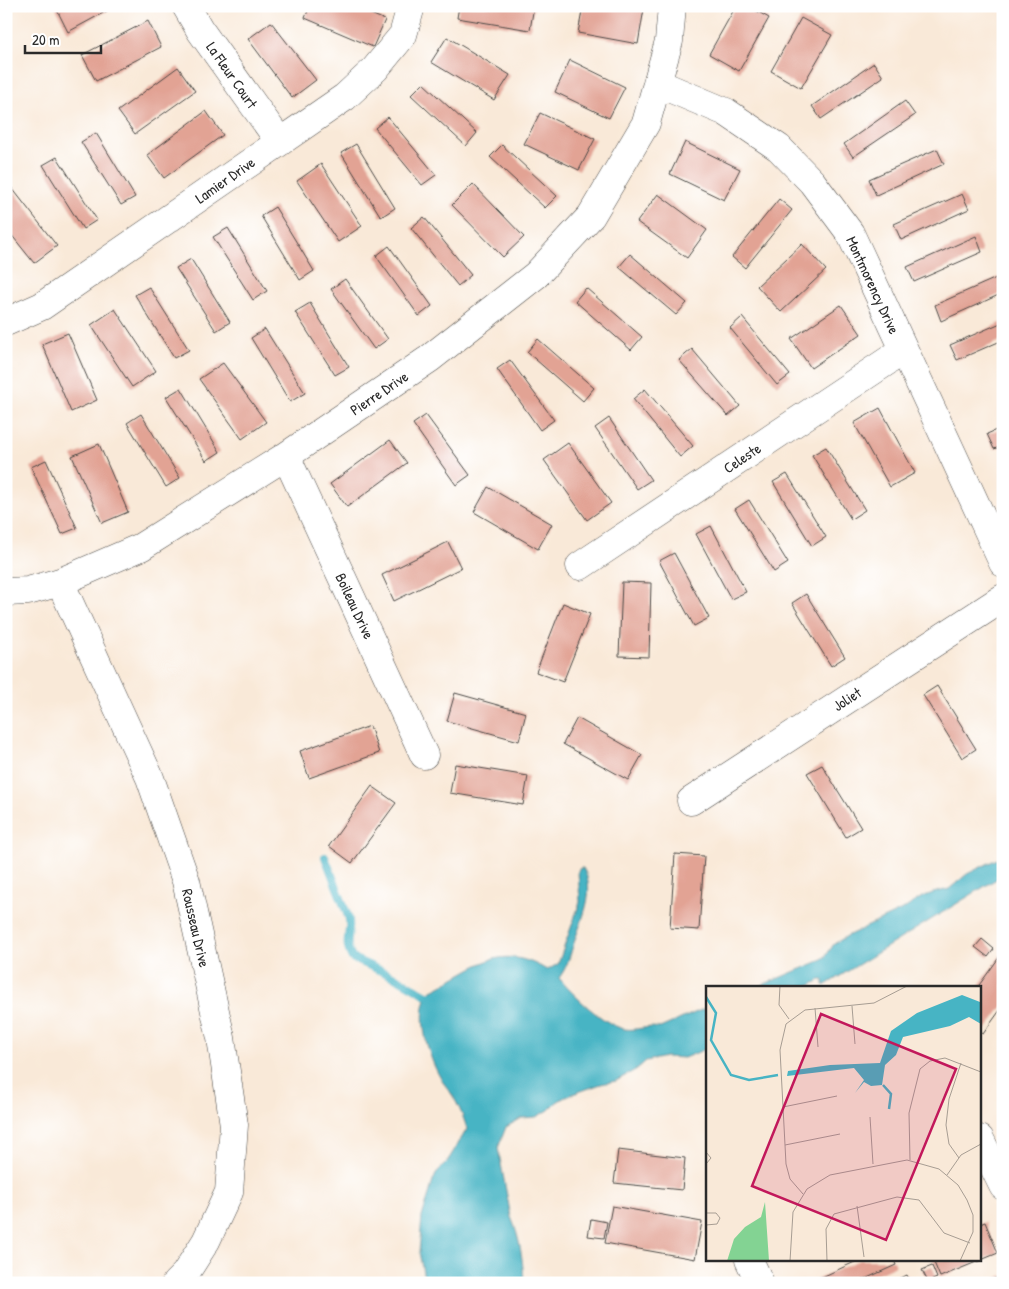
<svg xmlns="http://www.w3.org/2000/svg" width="1009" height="1289" font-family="'Patrick Hand',sans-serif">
<rect width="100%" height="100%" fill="#fff"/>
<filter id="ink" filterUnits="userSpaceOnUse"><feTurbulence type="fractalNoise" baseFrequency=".02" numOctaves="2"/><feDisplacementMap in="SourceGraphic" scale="10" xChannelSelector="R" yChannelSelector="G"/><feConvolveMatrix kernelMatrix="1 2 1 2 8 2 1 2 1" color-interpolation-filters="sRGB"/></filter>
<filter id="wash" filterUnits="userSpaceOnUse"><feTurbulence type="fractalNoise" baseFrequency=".0096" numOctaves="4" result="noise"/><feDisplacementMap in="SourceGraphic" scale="20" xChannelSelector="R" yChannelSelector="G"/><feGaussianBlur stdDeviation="1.12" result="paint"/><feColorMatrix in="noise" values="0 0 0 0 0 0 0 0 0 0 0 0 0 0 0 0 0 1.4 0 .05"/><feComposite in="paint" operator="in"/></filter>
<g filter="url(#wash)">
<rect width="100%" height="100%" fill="#f9e9d8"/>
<path fill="#47b4c4" stroke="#397078" d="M1003,856V875L824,986V980H820L806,988H755L817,962L825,957L834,944L847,936L904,909L922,897L933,893L949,889L967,874Z
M580,868H583C597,891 581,920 574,943C570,955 567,968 559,978C573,995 603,1024 624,1029C636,1031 648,1025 660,1028L708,1007V1048L684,1058L666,1057L646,1061L637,1069L616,1081L601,1084L567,1096L557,1102L549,1110L536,1117L522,1118L506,1127L498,1148L511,1217C520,1238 523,1260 524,1283H425L419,1252L422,1217L433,1181L437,1172L447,1162L467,1129C463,1115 457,1102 449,1090C446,1086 442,1082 440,1077C428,1057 415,1012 430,991C474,970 497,940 547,970L558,964L580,902L578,871Z"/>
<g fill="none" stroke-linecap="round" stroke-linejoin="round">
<path stroke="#47b4c4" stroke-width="8" d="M325,857L349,919C351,936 343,941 352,958L395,977L427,995"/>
</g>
<g id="blocks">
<path fill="#e2a394" d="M55,6H116L68,32Z
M310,6H352L385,20L373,47L305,18Z
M459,6H534L530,30L457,18Z
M583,6H627L644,9L638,44L578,33Z
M736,6H748L769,18L739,71L709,54Z
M801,18L832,35L801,88L771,71Z
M148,21L161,47L96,81L82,55Z
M271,22L316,80L292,98L248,39Z
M447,37L510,75L494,100L431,62Z
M570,60L625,87L609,118L555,92Z
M874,63L883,77L821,119L812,106Z
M178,67L195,91L135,134L118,111Z
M423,83L477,133L466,146L411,95Z
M905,101L915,115L853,157L844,144Z
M206,111L223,135L164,178L147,155Z
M540,113L595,139L579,170L524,144Z
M388,117L436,175L422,185L375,128Z
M96,133L135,197L121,205L81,142Z
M685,142L740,169L724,200L670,174Z
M356,144L395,208L381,217L341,153Z
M502,145L557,196L545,208L490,157Z
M937,149L944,164L876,195L869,179Z
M57,157L97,220L83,229L43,165Z
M321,164L362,226L338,242L297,181Z
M473,184L524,237L503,257L452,205Z
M12,188L57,246L34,263L6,228V192Z
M658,194L707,230L687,258L637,222Z
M962,194L969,209L901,240L894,224Z
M779,199L792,210L745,268L732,257Z
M275,207L314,271L300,280L261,216Z
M424,217L471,275L458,286L411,228Z
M228,228L267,291L253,300L213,237Z
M976,236L982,252L914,282L907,267Z
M802,244L826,270L781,312L757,286Z
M389,246L432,306L419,316L376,256Z
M630,254L687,303L676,315L619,267Z
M191,259L230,322L216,331L176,268Z
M1003,275V293L941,321L935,305Z
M345,279L388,339L374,349L331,289Z
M149,287L189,350L174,358L135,295Z
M586,288L642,337L631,350L575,301Z
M310,303L349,367L335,375L295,312Z
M841,305L861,334L811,368L791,339Z
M115,309L156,371L132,387L91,325Z
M742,317L790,375L777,385L730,328Z
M1003,322V340L957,360L950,345Z
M265,329L305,393L290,402L251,338Z
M68,333L97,400L71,412L42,344Z
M538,339L594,388L583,401L527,352Z
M692,349L740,406L728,416L679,360Z
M510,360L554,420L540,430L497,369Z
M223,363L266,422L242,439L199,379Z
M181,388L220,452L206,461L166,397Z
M645,389L693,446L680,457L633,399Z
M880,408L915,473L890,487L854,423Z
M141,414L180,478L166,487L127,423Z
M426,415L470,475L456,485L413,424Z
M609,418L651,480L637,489L595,428Z
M1003,427V446L994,449L987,434Z
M390,440L407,463L347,507L330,484Z
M568,443L611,503L587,520L544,460Z
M99,444L128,512L102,523L72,456Z
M826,447L865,510L851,519L812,455Z
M46,460L77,528L62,534L31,467Z
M787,474L826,537L812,546L773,482Z
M488,487L552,524L538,549L474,512Z
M749,500L788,563L774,572L735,509Z
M711,526L746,592L731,599L696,534Z
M448,542L461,568L394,601L382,575Z
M674,553L709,618L694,626L659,561Z
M622,582L651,583L649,657L619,656Z
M806,594L845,657L831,666L792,603Z
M563,603L590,614L563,682L536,672Z
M937,686L976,749L962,758L923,695Z
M455,693L526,713L519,741L447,721Z
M577,718L642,755L628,780L563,744Z
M370,726L379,753L309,778L300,751Z
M455,764L528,776L523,805L450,793Z
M822,765L861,828L846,837L807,773Z
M372,786L396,803L352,863L329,846Z
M675,854L704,856L699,930L670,928Z
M982,939L994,949L988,957L975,947Z
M1003,952V1006L983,1034L980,1032V988H977Z
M618,1150L685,1158L682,1190L614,1183Z
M612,1206L702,1222L695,1259L605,1243Z
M591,1219L607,1222L604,1238L588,1236Z
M985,1222L998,1253L940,1277L933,1260H980V1224Z
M859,1260H894L896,1265L856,1283H809Z
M932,1266L937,1278L928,1282L922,1270Z
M907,1275L911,1283H891Z
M1003,1275V1283H985Z"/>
</g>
</g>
<g filter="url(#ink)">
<use href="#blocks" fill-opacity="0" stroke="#4a4845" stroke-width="1"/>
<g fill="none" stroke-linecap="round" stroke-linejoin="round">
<defs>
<path id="minor" d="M186,6L200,30L280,142
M657,83L726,112L779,148L812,182L850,233L1003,563
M6,322L42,306L345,97L375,69L403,35L411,6
M286,456L424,755
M580,566L904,350
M60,582L150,778L186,881L221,1038L234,1125L229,1192L206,1241L185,1274L176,1283
M6,592L28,591L60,582L141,547L286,456L429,359L536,275L591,216L646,123L669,41L672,6
M691,801L1003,598
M980,1139L1003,1186
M749,1260L760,1283"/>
</defs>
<use href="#minor" stroke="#4a4845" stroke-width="29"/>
<use href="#minor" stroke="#fff" stroke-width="28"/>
</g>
</g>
<g text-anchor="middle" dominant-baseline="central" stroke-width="4" stroke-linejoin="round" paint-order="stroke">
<g font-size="15" fill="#2b2b2b" stroke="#fff">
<text transform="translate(232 75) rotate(55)">La Fleur Court</text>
<text transform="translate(225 180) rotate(-35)">Lamier Drive</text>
<text transform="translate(873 285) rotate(65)">Montmorency Drive</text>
<text transform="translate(379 393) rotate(-34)">Pierre Drive</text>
<text transform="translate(742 458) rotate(-34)">Celeste</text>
<text transform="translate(355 606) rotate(65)">Boileau Drive</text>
<text transform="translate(847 699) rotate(-33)">Joliet</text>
<text transform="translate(196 928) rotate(77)">Rousseau Drive</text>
</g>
</g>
<g transform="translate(706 986)">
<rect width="275" height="275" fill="#f9e9d8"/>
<path d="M59,216L63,275H21L28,253L39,241L55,231Z" fill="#83d393"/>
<path d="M256,9L274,16L275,38L263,31L244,40L197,51L190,69L179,79L176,99L165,100L158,96L149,107L158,94L148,82L81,90L82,85L124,79L174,77L185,45L211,27Z" fill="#47b4c4"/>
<path fill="none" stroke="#47b4c4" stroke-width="2.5" d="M0,11L10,27L5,54L25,89L43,94L72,89M177,99L185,108L183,123"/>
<path fill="none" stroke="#a79d93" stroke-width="1" d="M74,0L73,19L83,33M146,20L149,58M109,22L112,61M77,121L131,110M164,131L167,178M79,159L134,148M0,166L5,172L0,178M253,172L243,158L240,139L243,113L255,77M204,174L203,127L214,83L224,75L239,72L275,86M241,189L255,169L275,158M97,208L84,193L80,178L74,64L80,38L99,24L168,17L201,0M151,220L158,271M0,227H10L14,232L11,238L0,239M84,275L87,226L101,203L124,189L201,174L233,183L252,199L261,214L267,229V246L254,275M121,275L120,243L128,228L191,211L213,214L238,247L264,257"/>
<path fill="#c2185b" fill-opacity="0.15" stroke="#c2185b" stroke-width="2.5" d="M115,28L250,83L180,254L46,200Z"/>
<rect width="275" height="275" fill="none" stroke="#2b2b2b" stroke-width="2.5"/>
</g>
<rect width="1009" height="1289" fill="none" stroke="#fff" stroke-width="25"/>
<path d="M25 45v8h76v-8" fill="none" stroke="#2b2b2b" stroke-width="2.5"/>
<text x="32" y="45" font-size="15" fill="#2b2b2b" stroke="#ffffff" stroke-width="4" paint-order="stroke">20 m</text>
</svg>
